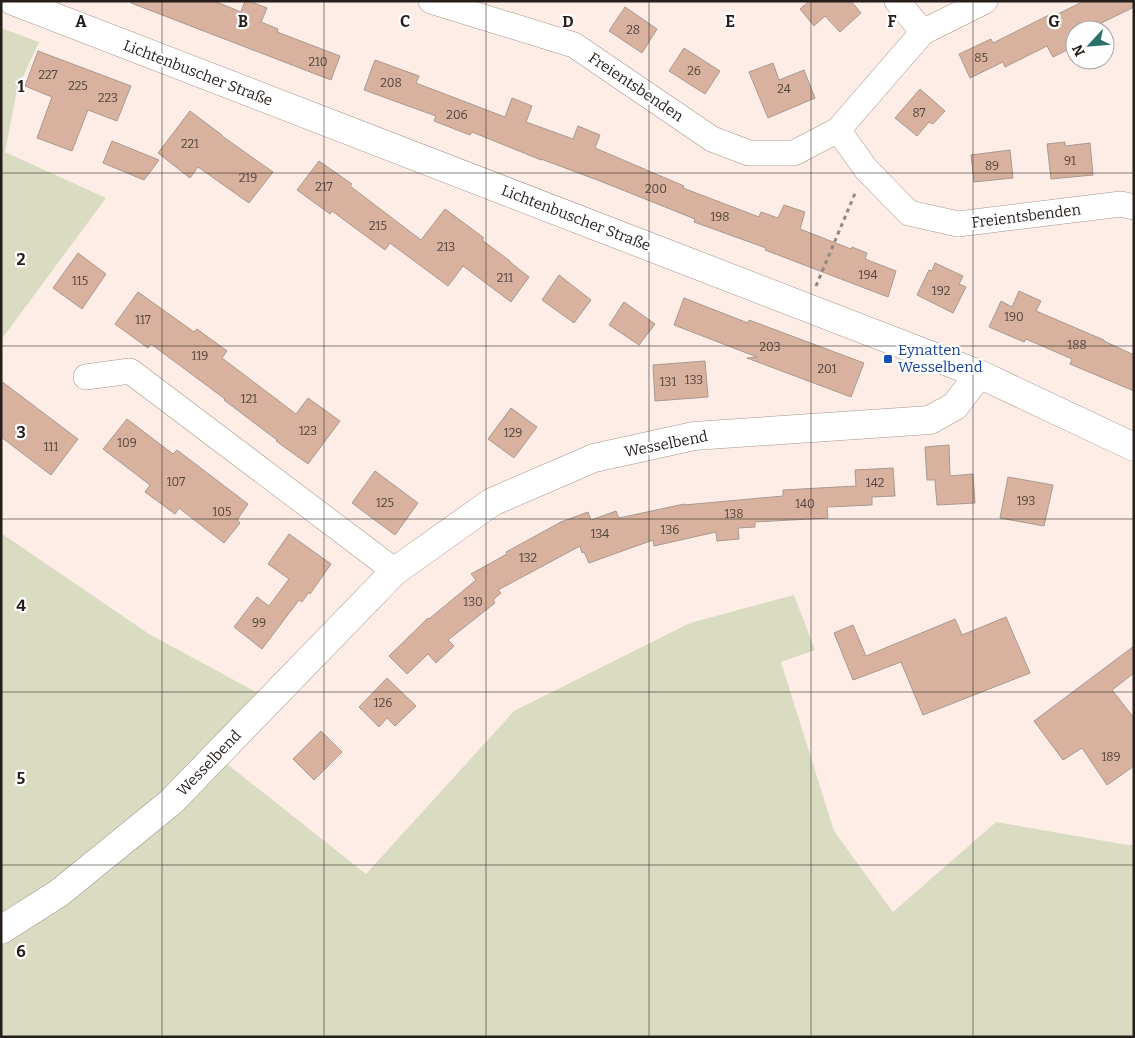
<svg xmlns="http://www.w3.org/2000/svg" width="1135" height="1038" font-family="Bitter,serif">
<rect width="100%" height="100%" fill="#fdede6"/>
<path fill="#d9dcc1" d="M1,28L39,42L17,90L5,152L106,198L1,340Z
M1,533L149,634L278,704L222,760L366,874L514,711L690,623L794,595L815,650L781,662L834,831L893,912L996,822L1128,845L1134,844V1037H1Z"/>
<path fill="#d8b29e" stroke="#aa9990" d="M131,1H214L241,12L245,1H249L267,8L261,22L278,29L277,32L340,56L331,80L131,3Z
M809,1H851L861,13L840,32L825,16L814,26L800,9Z
M1084,1H1134V7L1087,30H1075V36L1069,39L1073,47L1053,57L1047,46L1005,67L1003,62L970,78L959,54L991,39L993,43L1051,14L1052,17Z
M625,7L657,29L642,53L609,31Z
M684,48L720,71L705,94L669,71Z
M38,51L131,86L117,121L88,110L72,151L37,138L52,97L25,86Z
M375,60L419,76L416,83L505,117L512,98L532,106L526,122L573,139L578,126L600,135L595,148L684,186L683,188L759,217L761,212L778,218L784,205L805,212L800,229L851,249L852,247L867,253L865,259L896,271L888,297L765,250L766,248L694,222L695,219L600,181L541,159V160L472,132L470,135L434,121L436,116L364,90Z
M773,63L779,80L804,70L815,98L768,118L749,72Z
M920,89L945,111L933,124L929,122L917,136L895,118Z
M190,111L222,135V136L273,172L249,203L198,167L190,178L158,153Z
M112,141L159,160L144,180L103,163Z
M1065,142V146L1090,143L1093,175L1051,179L1047,144Z
M1010,150L1013,178L974,182L971,155Z
M319,161L352,184L350,186L421,240L445,209L484,238L482,240L510,261V262L529,277L511,302L463,266L448,286L390,243L385,250L332,211L330,214L297,190Z
M78,253L106,274L82,309L53,288Z
M935,263L963,276L959,284L966,287L953,313L917,295L929,270L932,271Z
M559,275L591,300L574,323L542,300Z
M1019,291L1041,301L1036,311L1104,340V341L1134,355V391L1070,364L1072,359L1026,339L1024,342L989,327L1001,301L1012,307Z
M138,292L194,332L197,329L227,351L222,358L296,414L308,398L340,421L308,464L276,441L277,440L224,400L225,399L151,344L148,348L115,324Z
M684,298L748,323L749,320L864,363L851,397L747,358L757,357L674,325Z
M624,302L655,324L639,345L609,325Z
M705,361L708,397L655,401L653,365Z
M1,381L78,439L51,475L1,437Z
M511,408L537,427L514,458L488,439Z
M127,419L173,454L177,450L248,504L237,520L240,523L224,543L179,508L175,514L145,492L150,485L103,449Z
M949,445L950,476L973,474L975,503L937,505L935,480H927L925,447Z
M893,468L895,496L872,497V505L827,507L828,518L755,522V527L738,528L739,539L717,541L716,532L654,546L653,540L589,563L584,552L582,553L580,546L498,590L501,593L493,600L495,603L448,640L454,646L436,663L428,654L407,674L389,656L428,618L429,619L476,580L471,574L507,554L506,552L561,522L588,512L591,520L616,511L619,518L684,504V505L783,496V490L856,486L855,470Z
M375,471L418,503L395,535L352,503Z
M1008,477L1053,485L1044,526L1000,518Z
M289,534L331,564L310,594L309,592L302,602L299,600L262,649L234,627L257,597L269,606L289,579L268,564Z
M1006,617L1030,673L923,715L901,662L853,680L834,633L853,625L866,656L955,619L962,635Z
M1134,646V673L1112,690L1134,718V766L1107,785L1082,748L1063,760L1034,721Z
M387,678L416,706L395,726L387,718L379,727L359,707Z
M321,731L342,752L314,780L293,759Z"/>
<g fill="none" stroke-linecap="round" stroke-linejoin="round">
<defs>
<path id="street" d="M431,1L574,45L712,139L749,153H794L838,130L866,169L909,213L958,224L1121,204L1134,207
M897,1L923,32L985,1
M838,130L923,32
M86,377L130,371L395,571"/>
<path id="secondary" d="M13,1L979,374L1134,447
M1,930L59,893L171,802L395,571L492,502L594,458L694,436L930,420L955,406L979,374"/>
</defs>
<use href="#street" stroke="#a5948b" stroke-width="26"/>
<use href="#secondary" stroke="#a5948b" stroke-width="29"/>
<path stroke="#928782" stroke-width="3" stroke-dasharray="4 4" stroke-linecap="butt" d="M816,286L856,191"/>
<use href="#street" stroke="#fff" stroke-width="25"/>
<use href="#secondary" stroke="#fff" stroke-width="28"/>
</g>
<path fill="none" stroke="#251e1b" stroke-width="1" stroke-opacity="0.55" d="M162,1V1037M324,1V1037M486,1V1037M649,1V1037M811,1V1037M973,1V1037M1,173H1134M1,346H1134M1,519H1134M1,692H1134M1,865H1134"/>
<rect fill="#1a4fb4" stroke="#fefefe" stroke-width="2" x="883" y="354" width="10" height="10" rx="2.5"/>
<g text-anchor="middle" dominant-baseline="central" stroke-width="4.5" stroke-linejoin="round" paint-order="stroke">
<g font-size="12" fill="#52433c">
<text x="633" y="30">28</text>
<text x="981" y="58">85</text>
<text x="318" y="62">210</text>
<text x="694" y="71">26</text>
<text x="48" y="75">227</text>
<text x="391" y="83">208</text>
<text x="78" y="86">225</text>
<text x="784" y="89">24</text>
<text x="108" y="98">223</text>
<text x="919" y="113">87</text>
<text x="457" y="115">206</text>
<text x="190" y="144">221</text>
<text x="1070" y="161">91</text>
<text x="992" y="166">89</text>
<text x="248" y="178">219</text>
<text x="324" y="187">217</text>
<text x="656" y="189">200</text>
<text x="720" y="217">198</text>
<text x="378" y="226">215</text>
<text x="446" y="247">213</text>
<text x="868" y="275">194</text>
<text x="505" y="278">211</text>
<text x="80" y="281">115</text>
<text x="941" y="291">192</text>
<text x="1014" y="317">190</text>
<text x="143" y="320">117</text>
<text x="1077" y="345">188</text>
<text x="770" y="347">203</text>
<text x="200" y="356">119</text>
<text x="827" y="369">201</text>
<text x="694" y="380">133</text>
<text x="668" y="382">131</text>
<text x="249" y="399">121</text>
<text x="308" y="431">123</text>
<text x="513" y="433">129</text>
<text x="127" y="443">109</text>
<text x="51" y="447">111</text>
<text x="176" y="482">107</text>
<text x="875" y="483">142</text>
<text x="1026" y="501">193</text>
<text x="385" y="503">125</text>
<text x="805" y="504">140</text>
<text x="222" y="512">105</text>
<text x="734" y="514">138</text>
<text x="670" y="530">136</text>
<text x="600" y="534">134</text>
<text x="528" y="558">132</text>
<text x="473" y="602">130</text>
<text x="259" y="623">99</text>
<text x="383" y="703">126</text>
<text x="1111" y="757">189</text>
</g>
<g font-size="15" fill="#251e1b" stroke="#fefefe">
<text transform="translate(198 73) rotate(21)">Lichtenbuscher Straße</text>
<text transform="translate(636 87) rotate(34)">Freientsbenden</text>
<text transform="translate(1026 216) rotate(-7)">Freientsbenden</text>
<text transform="translate(576 218) rotate(21)">Lichtenbuscher Straße</text>
<text transform="translate(666 444) rotate(-11)">Wesselbend</text>
<text transform="translate(209 763) rotate(-46)">Wesselbend</text>
</g>
<g font-size="15" fill="#164399" stroke="#fefefe" text-anchor="start">
<text x="898" y="350">Eynatten<tspan x="898" dy="17">Wesselbend</tspan></text>
</g>
</g>
<g font-size="16" text-anchor="middle" font-weight="bold" fill="#251e1b" stroke="#fefefe" stroke-width="4.5" stroke-linejoin="round" paint-order="stroke">
<text x="81" y="27">A</text>
<text x="243" y="27">B</text>
<text x="405" y="27">C</text>
<text x="568" y="27">D</text>
<text x="730" y="27">E</text>
<text x="892" y="27">F</text>
<text x="1054" y="27">G</text>
<text x="21" y="92">1</text>
<text x="21" y="265">2</text>
<text x="21" y="438">3</text>
<text x="21" y="611">4</text>
<text x="21" y="784">5</text>
<text x="21" y="957">6</text>
</g>
<rect width="1135" height="1038" fill="none" stroke="#251e1b" stroke-width="5"/>
<g transform="translate(1090 45) rotate(244)"><circle r="24" fill="#fefefe" stroke="#a7a4a3"/>
<path d="M0-4L9 19L0 12L-9 19Z" fill="#29726b"/>
<text y="-8" font-size="14" font-weight="bold" text-anchor="middle" fill="#251e1b">N</text>
</g>
</svg>
